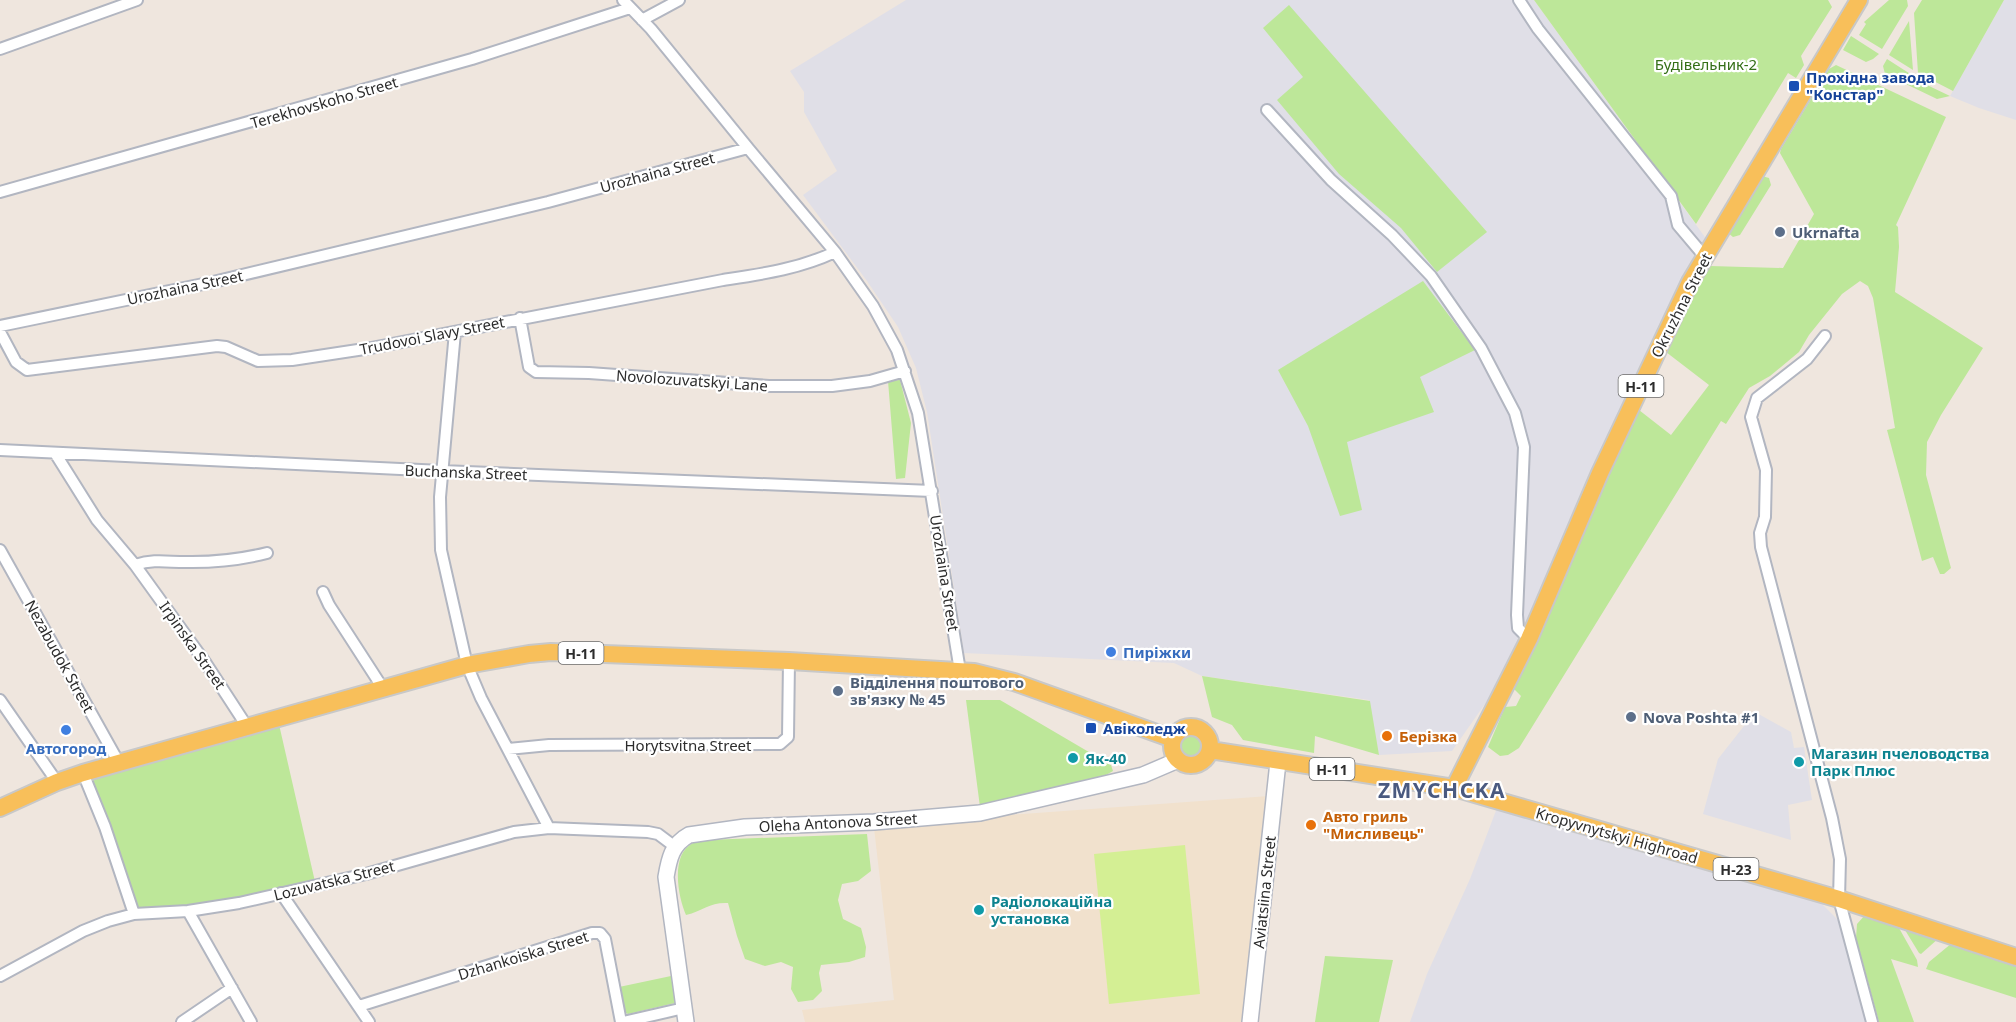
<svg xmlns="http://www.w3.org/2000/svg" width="2016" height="1022" font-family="'Noto Sans',sans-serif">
<rect width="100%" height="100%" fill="#efe6de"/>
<path fill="#e0dfe7" d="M906,0H1534L1707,240L1510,668L1452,751L1379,755L1369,700L1202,676L1174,663L964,653L927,412L916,368L898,327L867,281L803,195L837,171L804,112V92L790,71Z
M2004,0H2016V120L1979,108L1950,96Z
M1755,712L1791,732L1794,748L1804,747L1812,800L1788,805L1791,840L1703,814L1718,759Z
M1497,808L1817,899L1839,921L1869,1022H1410L1427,974L1470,879Z"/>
<path fill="#f1e1cd" d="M1269,796L1243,1022H805L802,1010L894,1000L874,828L980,817Z"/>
<path fill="#bde799" d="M1534,0H1828L1832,7L1801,56L1804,65L1796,78L1788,73L1696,224Z
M1889,0H1907L1908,6L1882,49L1859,35L1866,24L1864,22Z
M1922,0H2004L1953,91L1918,73L1914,13Z
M1289,5L1487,232L1437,272L1401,228L1339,174L1277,100L1303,77L1263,28Z
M1909,21L1913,70L1889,55Z
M1851,36L1879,54L1873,59L1866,62L1843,50Z
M1887,59L1929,86L1950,96L1937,99L1885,74L1883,66Z
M1836,65L1946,117L1896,225L1898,227L1899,247L1895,292L1983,348L1941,415L1927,442L1926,475L1951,568L1944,574H1940L1933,557L1922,561L1887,430L1895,428L1873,298L1868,286L1860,281L1842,294L1809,335L1799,352L1770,376L1749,388L1726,424L1721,421L1519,748L1508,755L1500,756L1488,747L1505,707L1516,706L1521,696L1513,688L1639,410L1671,435L1709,385L1666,352L1688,303L1706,268L1710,266L1783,268L1814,214L1780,153L1781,149L1829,69Z
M1762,176L1769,178L1771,185L1740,235L1733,237L1727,232Z
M1423,281L1475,350L1420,377L1434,412L1347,442L1362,510L1340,516L1308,426L1278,370Z
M900,380L911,423L905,478L896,479L888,381Z
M1202,676L1370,701L1379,755L1315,736L1314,753L1243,740L1232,725L1212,717Z
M966,700H1000L1111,765L1113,771L1106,775L980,807Z
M278,720L316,886L134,914L83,773Z
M1179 746a12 12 0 1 1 24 0a12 12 0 1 1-24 0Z
M867,834L871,871L858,881L842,884L838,900L843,919L861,928L866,947L865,957L849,962L821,965L819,973L822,991L813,1000L798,1002L791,989L793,967L781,962L765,966L745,959L737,936L728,903C710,902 703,911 686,915C678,897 670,854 693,843C697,841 703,841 707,840Z
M1865,915L1880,918L1883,923L1899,928L1917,960L1918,967L1891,959L1914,1022H1879L1856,938L1857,924Z
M1905,926L1939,938L1921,954L1919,953L1905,930Z
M1952,943L2016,964V998L1926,969L1929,962Z
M1325,956L1393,960L1379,1022H1315Z
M671,976L675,1003L628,1014L624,1012L619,987Z"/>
<path fill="#d4ef94" d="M1185,845L1200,994L1109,1004L1094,854Z"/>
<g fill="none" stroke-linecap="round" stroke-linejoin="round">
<defs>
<path id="street" d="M623,0L651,29L748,148
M1519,0L1538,29L1671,196L1678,225L1705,257
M642,20L679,0
M0,49L137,0
M1267,110L1331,180L1392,235L1431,276L1481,348L1515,413L1524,447L1517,615L1518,628L1529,639
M0,192L472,59L630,8
M520,318L529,367L536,372L589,373L769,386H832L870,381L905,371
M0,326L213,282L548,202L748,148L835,252L873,306L897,350L918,413L960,671
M0,332L16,362L27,370L217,346L226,347L258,361L292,360L371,348L723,280C762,274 799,269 835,252
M455,332L440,497L441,550L467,665L481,698L549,828
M1825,336L1807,359L1757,398L1751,417L1766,470L1765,517L1760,533L1761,547L1832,818L1840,859L1839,899L1872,1022
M0,450L442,471L932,491
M55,453L97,520L135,565L205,662L248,728
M0,550L119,763
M135,565C157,558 170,563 192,562C217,562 243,559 267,553
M323,592L329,605L384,690
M0,700L57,782
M508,749L549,745L780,744L788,737L789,661
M83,773L105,827L134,914
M281,893L369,1022
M188,911L251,1022
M0,976L83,931L108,921L134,914L188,911L239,903L366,874L514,832L549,828L648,832L658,834L674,846
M359,1006L592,933H600L605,939L621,1022
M182,1022L232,988
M623,1022L684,1008"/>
<path id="secondary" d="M686,1022L666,877C669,859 672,844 689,835L745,827L874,822L980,813L1143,775L1178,760
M1250,1022L1278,762"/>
<path id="primary" d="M1172 746a19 19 0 1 1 38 0a19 19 0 1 1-38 0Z
M1210,750L1454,788L1839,899L2016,957
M1454,788L1529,639L1600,473L1690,282L1859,0
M0,808L57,782L83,773L467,665L529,654L551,652L789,661L974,672L1014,682L1173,739"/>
</defs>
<use href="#street" stroke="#b2b6c1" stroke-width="14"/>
<use href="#secondary" stroke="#b2b6c1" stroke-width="18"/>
<use href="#primary" stroke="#c8c8c8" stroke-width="20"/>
<use href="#street" stroke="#fff" stroke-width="10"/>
<use href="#secondary" stroke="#fff" stroke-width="15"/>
<use href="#primary" stroke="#f8bf5a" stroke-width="16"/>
</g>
<g fill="#1a4fb4" stroke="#fff" stroke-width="2">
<rect x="1788" y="80" width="12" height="12" rx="3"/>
<rect x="1085" y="722" width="12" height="12" rx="3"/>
</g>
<g fill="#5c6f8a" stroke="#fff" stroke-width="2">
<circle cx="1780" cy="232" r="6"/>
<circle cx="838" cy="691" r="6"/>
<circle cx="1631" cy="717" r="6"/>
</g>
<g fill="#3f7fe0" stroke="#fff" stroke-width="2">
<circle cx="1111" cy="652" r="6"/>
<circle cx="66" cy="730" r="6"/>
</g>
<g fill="#e8710a" stroke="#fff" stroke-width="2">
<circle cx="1387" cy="736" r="6"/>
<circle cx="1311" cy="825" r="6"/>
</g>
<g fill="#0f9aa8" stroke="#fff" stroke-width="2">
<circle cx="1073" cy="758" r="6"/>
<circle cx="1799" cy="762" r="6"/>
<circle cx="979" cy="910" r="6"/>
</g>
<g text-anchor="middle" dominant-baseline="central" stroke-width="4.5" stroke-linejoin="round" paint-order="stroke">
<g fill="#fff" stroke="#6b6b6b" stroke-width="1.5">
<rect x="1618.5" y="375" width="45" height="22" rx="4.5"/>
<rect x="558.5" y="642" width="45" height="22" rx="4.5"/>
<rect x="1309.5" y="758" width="45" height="22" rx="4.5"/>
<rect x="1713.5" y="858" width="45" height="22" rx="4.5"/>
</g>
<g font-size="14" font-weight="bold" fill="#2c2c2c">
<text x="1641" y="386">Н-11</text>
<text x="581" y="653">Н-11</text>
<text x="1332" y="769">Н-11</text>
<text x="1736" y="869">Н-23</text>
</g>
<g font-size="15" fill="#346f17" stroke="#fff">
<text x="1706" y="64">Будівельник-2</text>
</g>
<g font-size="15" font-weight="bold" fill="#164399" stroke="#fff" text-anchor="start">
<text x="1806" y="77">Прохідна завода<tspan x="1806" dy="17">"Констар"</tspan></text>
<text x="1103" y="728">Авіколедж</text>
</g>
<g font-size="15" fill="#2c2c2c" stroke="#fff">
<text transform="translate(324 102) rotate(-16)">Terekhovskoho Street</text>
<text transform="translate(657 172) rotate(-15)">Urozhaina Street</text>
<text transform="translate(185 287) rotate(-12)">Urozhaina Street</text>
<text transform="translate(1681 305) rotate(-63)">Okruzhna Street</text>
<text transform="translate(432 335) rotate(-11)">Trudovoi Slavy Street</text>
<text transform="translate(692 380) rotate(4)">Novolozuvatskyi Lane</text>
<text transform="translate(466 472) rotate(2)">Buchanska Street</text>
<text transform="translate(945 573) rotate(81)">Urozhaina Street</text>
<text transform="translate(193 645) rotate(55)">Irpinska Street</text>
<text transform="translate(60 656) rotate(61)">Nezabudok Street</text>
<text x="688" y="745">Horytsvitna Street</text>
<text transform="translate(838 822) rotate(-3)">Oleha Antonova Street</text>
<text transform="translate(1617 835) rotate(16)">Kropyvnytskyi Highroad</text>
<text transform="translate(334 880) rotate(-14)">Lozuvatska Street</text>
<text transform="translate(1264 892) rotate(-84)">Aviatsiina Street</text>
<text transform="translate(523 955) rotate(-17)">Dzhankoiska Street</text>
</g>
<g font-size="15" font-weight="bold" fill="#4e5e75" stroke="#fff" text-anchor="start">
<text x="1792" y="232">Ukrnafta</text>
<text x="850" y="682">Відділення поштового<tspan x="850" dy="17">зв'язку № 45</tspan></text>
<text x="1643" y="717">Nova Poshta #1</text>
</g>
<g font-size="15" font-weight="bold" fill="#366cbe" stroke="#fff" text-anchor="start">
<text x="1123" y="652">Пиріжки</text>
<text x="66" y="748" text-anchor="middle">Автогород</text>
</g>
<g font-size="15" font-weight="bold" fill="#c56008" stroke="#fff" text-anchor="start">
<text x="1399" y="736">Берізка</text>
<text x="1323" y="816">Авто гриль<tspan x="1323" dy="17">"Мисливець"</tspan></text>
</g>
<g font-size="15" font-weight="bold" fill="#0d838f" stroke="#fff" text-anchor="start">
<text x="1811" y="753">Магазин пчеловодства<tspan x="1811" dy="17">Парк Плюс</tspan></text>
<text x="1085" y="758">Як-40</text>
<text x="991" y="901">Радіолокаційна<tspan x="991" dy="17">установка</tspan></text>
</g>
<g font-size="21" font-weight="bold" letter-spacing="1.5" fill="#4a5a80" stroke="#fff">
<text x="1442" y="790">ZMYCHCKA</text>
</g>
</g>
</svg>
